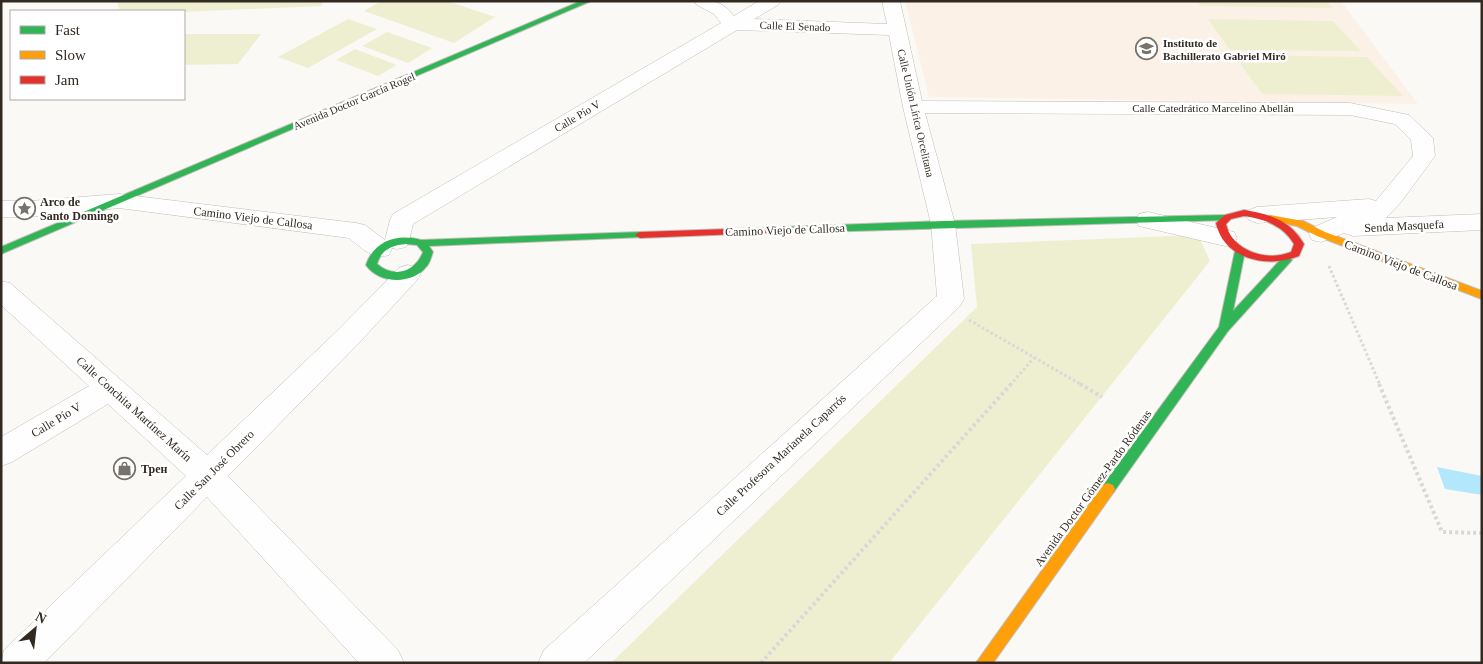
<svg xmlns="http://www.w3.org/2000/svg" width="1483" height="664" font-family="Georgia,serif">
<rect width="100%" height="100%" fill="#fbf9f6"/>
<path fill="#fcf1e7" d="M905,1H1341L1418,104L929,97Z"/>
<path fill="#eeefd0" d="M117,1H324L321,6L184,12L120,11Z
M381,1H447L495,17L454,43L364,11Z
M1197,1H1326L1333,8L1201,6Z
M348,19L377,29L308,68L278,57Z
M1208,19L1333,21L1361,51L1230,50Z
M387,32L432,48L408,63L362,46Z
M184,34H261L238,64L184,65Z
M355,49L397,65L378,76L336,60Z
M1234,55L1367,57L1403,96L1262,94Z
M1198,235L1210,261L889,663H611L977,307L971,244Z"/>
<path fill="#b3e8fc" d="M1437,467L1482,476V495L1445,489Z"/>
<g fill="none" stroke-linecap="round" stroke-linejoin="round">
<defs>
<path id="street" d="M694,1C714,1 721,0 734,16L759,1H781L778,5L754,19L887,24L882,1H900L922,101L1350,103L1409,115L1433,138L1435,156L1401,202L1386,218L1482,214V230L1353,236L1344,233L1321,242L1312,240L1309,234L1312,228L1337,217L1257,223L1249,220L1245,215L1249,210L1257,207L1369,199L1376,201L1413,156L1411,140L1395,124L1350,115L925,113L955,224L964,299L960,306L584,663H538L544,650L937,296L931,224L903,107L889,35L737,30L413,224L409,241L406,247L397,249L392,248L389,255C372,260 362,248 349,238L119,208L30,217H1V201H30L119,194L356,223L365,225L385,240L390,220L393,214L721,23L714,14L697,5Z
M1148,212L1234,232L1237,238L1234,244L1225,246L1139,226L1136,220L1139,214Z
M408,265L417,268L421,274L417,280L358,344L228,476L398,650L404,663H359L207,497L44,663H1L4,650L186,476L108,404L12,462L1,466V437L89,386L1,305V281L10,283L207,455L338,330L399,268Z"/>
<path id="fast" d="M581,1H591L1,254V247Z
M1226,215L1229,216L1231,218L1229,220L783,233L778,230L783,227L943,221Z
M640,232L644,233L645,235L644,237L429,246L433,252C431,257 430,263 426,267C412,285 379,284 366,265C374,241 397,233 421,240ZM406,244L417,245L423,252C415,273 393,278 377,264C381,250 392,245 406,244Z
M1240,248L1245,251L1233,311L1283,257L1287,256L1292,260L1228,331L1113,493L1108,495L1103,493L1101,489L1103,485L1219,327L1235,251Z"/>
<path id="slow" d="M1270,215L1303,221L1325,232L1482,291V299L1317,236L1297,226L1267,220L1265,218L1267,216Z
M1108,483L1113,485L1115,489L1113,493L993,663H976L1103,485Z"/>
<path id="jam" d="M1244,210C1270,214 1290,220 1304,244L1299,256C1268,269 1223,259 1216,223L1225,215ZM1244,216C1264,219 1283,225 1294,244L1291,252C1267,262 1232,251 1226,224L1231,219Z
M783,227L788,230L787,232L640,238L635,235L640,232Z"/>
</defs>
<use href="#street" stroke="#c2bdb8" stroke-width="1"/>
<use href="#fast" stroke="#c2bdb8" stroke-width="2"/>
<use href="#slow" stroke="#c2bdb8" stroke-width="2"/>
<use href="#jam" stroke="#c2bdb8" stroke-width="2"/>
<path stroke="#d9d8d7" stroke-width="3" stroke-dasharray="2.5 2.5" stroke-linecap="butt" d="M1329,266L1380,385
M969,320L1082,385
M1010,385L1034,358"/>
<path stroke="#d9d8d7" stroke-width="4" stroke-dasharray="3 3" stroke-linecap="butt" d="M1080,384L1102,397
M1379,384L1442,532L1482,533
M761,663L1011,384"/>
<use href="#street" fill="#fefefe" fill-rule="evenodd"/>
<use href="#fast" fill="#30b455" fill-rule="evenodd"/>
<use href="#slow" fill="#ff9f0a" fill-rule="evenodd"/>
<use href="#jam" fill="#e5322d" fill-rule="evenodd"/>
</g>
<defs>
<symbol id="school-ring" viewBox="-11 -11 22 22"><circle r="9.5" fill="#fff" stroke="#78726c" stroke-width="1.5"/><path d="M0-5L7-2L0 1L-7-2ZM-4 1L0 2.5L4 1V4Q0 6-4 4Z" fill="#78726c"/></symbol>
<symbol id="sight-ring" viewBox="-11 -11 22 22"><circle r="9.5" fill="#fff" stroke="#78726c" stroke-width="1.5"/><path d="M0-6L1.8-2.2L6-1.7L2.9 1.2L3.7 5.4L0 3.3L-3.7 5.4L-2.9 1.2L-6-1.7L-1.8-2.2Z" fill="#78726c"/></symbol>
<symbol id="shop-ring" viewBox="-11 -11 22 22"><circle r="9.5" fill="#fff" stroke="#78726c" stroke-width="1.5"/><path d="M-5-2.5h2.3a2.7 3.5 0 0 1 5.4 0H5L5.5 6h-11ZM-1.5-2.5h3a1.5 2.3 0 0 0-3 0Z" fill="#78726c"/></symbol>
</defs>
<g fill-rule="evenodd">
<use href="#school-ring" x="1134" y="36" width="25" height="25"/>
<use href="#sight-ring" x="12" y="196" width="25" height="25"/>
<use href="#shop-ring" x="112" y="456" width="25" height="25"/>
</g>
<g text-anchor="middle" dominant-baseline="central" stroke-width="5" stroke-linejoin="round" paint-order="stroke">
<g font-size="11" fill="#322921" stroke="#fff">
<text transform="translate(795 26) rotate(2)">Calle El Senado</text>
<text transform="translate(354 101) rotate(-23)">Avenida Doctor García Rogel</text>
<text x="1213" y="108">Calle Catedrático Marcelino Abellán</text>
<text transform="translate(916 113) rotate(77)">Calle Unión Lírica Orcelitana</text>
<text transform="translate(577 116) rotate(-31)">Calle Pío V</text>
</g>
<g font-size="11" font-weight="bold" fill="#322921" stroke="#fff" text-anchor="start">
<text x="1163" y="43">Instituto de<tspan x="1163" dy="13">Bachillerato Gabriel Miró</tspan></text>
</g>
<g font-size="12" font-weight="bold" fill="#322921" stroke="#fff" text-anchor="start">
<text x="40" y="202">Arco de<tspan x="40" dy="14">Santo Domingo</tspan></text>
<text x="141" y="469">Трен</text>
</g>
<g font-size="12" fill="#322921" stroke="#fff">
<text transform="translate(253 218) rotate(7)">Camino Viejo de Callosa</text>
<text transform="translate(1404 226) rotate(-3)">Senda Masquefa</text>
<text transform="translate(785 230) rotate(-2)">Camino Viejo de Callosa</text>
<text transform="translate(1401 265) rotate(21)">Camino Viejo de Callosa</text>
<text transform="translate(134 409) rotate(42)">Calle Conchita Martínez Marín</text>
<text transform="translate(56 420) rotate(-31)">Calle Pío V</text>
<text transform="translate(781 455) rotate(-43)">Calle Profesora Marianela Caparrós</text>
<text transform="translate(214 470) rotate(-45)">Calle San José Obrero</text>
<text transform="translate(1093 488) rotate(-54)">Avenida Doctor Gómez-Pardo Ródenas</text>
</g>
</g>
<rect width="1483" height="664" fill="none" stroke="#322921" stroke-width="5"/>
<rect x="10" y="10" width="175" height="90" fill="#ffffff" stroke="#ada9a6"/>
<rect x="20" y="26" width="25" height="8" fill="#30b455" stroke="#ada9a6"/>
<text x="55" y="35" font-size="15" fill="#322921">Fast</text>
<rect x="20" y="51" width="25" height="8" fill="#ff9f0a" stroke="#ada9a6"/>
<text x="55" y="60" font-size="15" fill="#322921">Slow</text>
<rect x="20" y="76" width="25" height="8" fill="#e5322d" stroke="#ada9a6"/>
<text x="55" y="85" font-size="15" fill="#322921">Jam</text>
<g transform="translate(35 629) rotate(28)" stroke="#ffffff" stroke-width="4" paint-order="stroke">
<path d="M0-4L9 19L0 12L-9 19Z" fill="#322921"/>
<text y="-8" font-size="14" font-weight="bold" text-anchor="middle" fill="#322921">N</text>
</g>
</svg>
